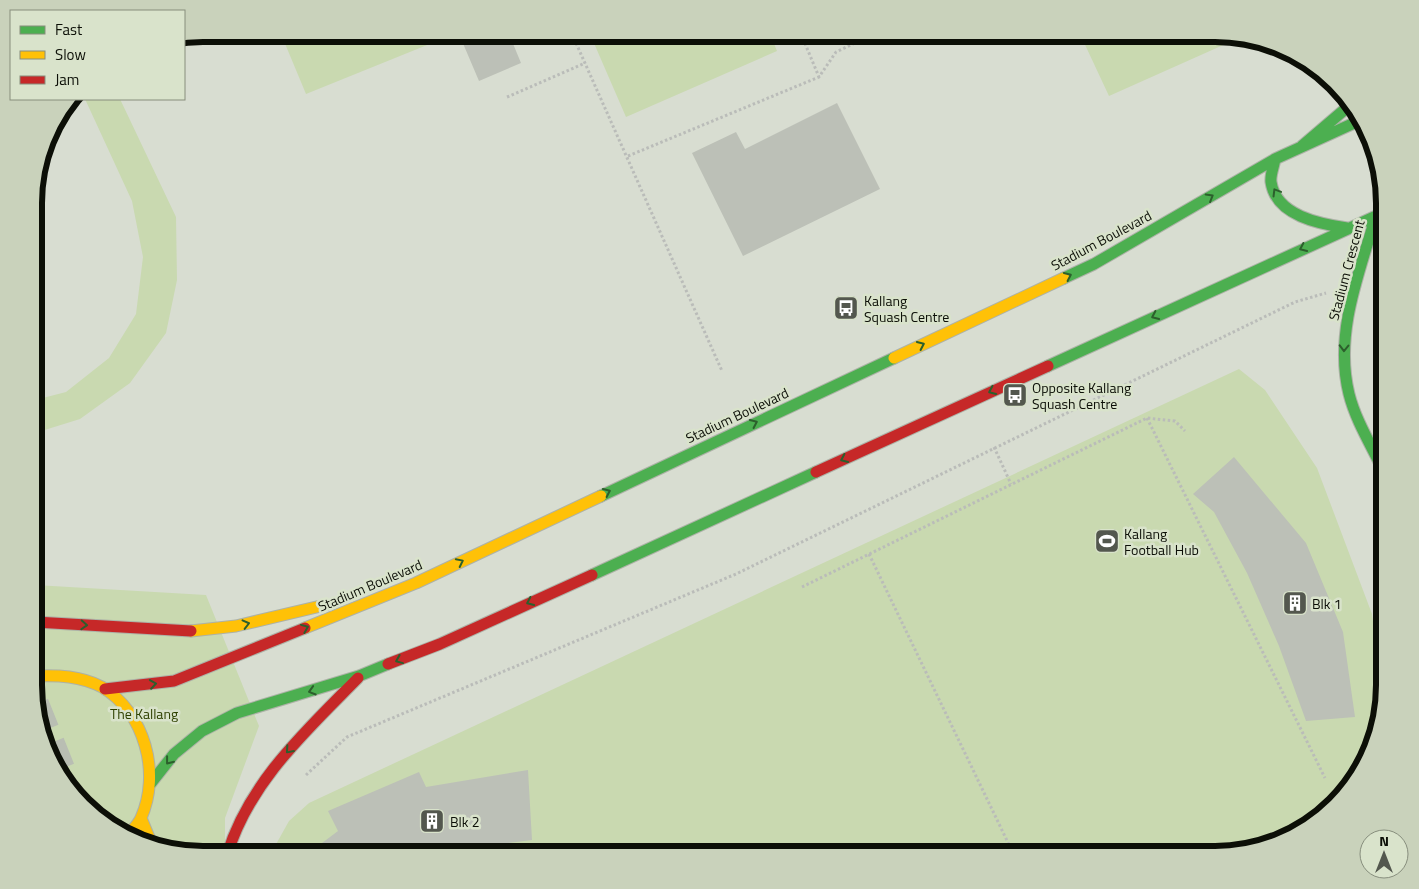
<svg xmlns="http://www.w3.org/2000/svg" width="1419" height="889" font-family="'Titillium Web',sans-serif">
<rect width="100%" height="100%" fill="#d8ddd1"/>
<path fill="#c9d9b0" d="M281,34H440L442,39L306,94Z
M590,34H770L777,51L626,117Z
M1080,34H1216L1239,38L1109,96Z
M85,99H120L176,217L177,280L166,333L130,383L80,419L35,433V400L66,392L109,358L136,314L143,257L132,201Z
M1239,369L1265,390L1317,468L1372,614L1382,690L1356,773L1329,806L1301,832L1227,855H270L289,821L309,803Z
M35,585L206,595L259,726L225,818V855H203L149,846L109,827L57,771L35,708Z"/>
<path fill="#bcc0b7" d="M459,34H509L521,63L479,81Z
M837,103L880,189L743,256L692,153L736,132L745,149Z
M1234,457L1306,543L1343,632L1355,717L1306,721L1279,646L1247,573L1214,512L1193,494Z
M528,770L532,840L461,849L450,855H306L338,831L328,811L419,772L426,787Z
M548,845L553,855H527Z"/>
<g fill="none" stroke-linecap="round" stroke-linejoin="round">
<path stroke="#b9beb3" stroke-width="28" stroke-dasharray="28 14" stroke-linecap="butt" d="M35,704L65,779"/>
<defs>
<path id="fast" d="M1302,146L1350,105
M1275,159C1274,166 1270,175 1271,182C1276,216 1320,224 1347,228
M1376,216C1359,273 1334,334 1349,394C1356,422 1373,448 1385,474
M1064,278L1094,264L1275,159L1363,119
M1048,366L1385,212
M601,496L894,358
M592,575L816,472
M151,783L174,754L202,731L237,713L359,676L388,664"/>
<path id="slow" d="M894,358L1064,278
M305,628L416,583L601,496
M191,631L236,626L325,605
M35,676C58,675 81,676 102,687C145,713 161,773 141,818C138,825 132,830 127,836
M141,818L153,847"/>
<path id="jam" d="M816,472L1048,366
M35,622L191,631
M388,664L440,644L592,575
M105,689L174,681L305,628
M227,855C249,782 306,731 358,678"/>
</defs>
<use href="#fast" stroke="#adb2a7" stroke-width="13"/>
<use href="#slow" stroke="#adb2a7" stroke-width="13"/>
<use href="#jam" stroke="#adb2a7" stroke-width="13"/>
<path stroke="#babcb9" stroke-width="3" stroke-dasharray="2.5 2.5" stroke-linecap="butt" d="M572,34L722,371
M801,34L819,77
M507,97L585,63
M628,156L819,77L836,52L874,34
M1147,418L1325,778
M994,447L1011,484
M869,554L1014,855
M802,587L1147,418L1175,421L1185,431
M306,775L347,737L736,574L1295,302L1326,293"/>
<use href="#fast" stroke="#4caf50" stroke-width="11"/>
<use href="#slow" stroke="#ffc107" stroke-width="11"/>
<use href="#jam" stroke="#c62828" stroke-width="11"/>
</g>
<defs><path id="oneway-chevron" d="M-2-3.5L2.5 0L-2 3.5" fill="none" stroke-width="1.6" stroke-linecap="round" stroke-linejoin="round" transform="scale(1.25)"/></defs>
<g stroke="#2c5f2c">
<use href="#oneway-chevron" transform="translate(1276 192) rotate(-121)"/>
<use href="#oneway-chevron" transform="translate(1210 197) rotate(-30)"/>
<use href="#oneway-chevron" transform="translate(1303 248) rotate(155)"/>
<use href="#oneway-chevron" transform="translate(1068 276) rotate(-25)"/>
<use href="#oneway-chevron" transform="translate(1155 316) rotate(155)"/>
<use href="#oneway-chevron" transform="translate(921 345) rotate(-25)"/>
<use href="#oneway-chevron" transform="translate(1344 348) rotate(91)"/>
<use href="#oneway-chevron" transform="translate(992 391) rotate(155)"/>
<use href="#oneway-chevron" transform="translate(754 423) rotate(-25)"/>
<use href="#oneway-chevron" transform="translate(844 459) rotate(155)"/>
<use href="#oneway-chevron" transform="translate(607 492) rotate(-25)"/>
<use href="#oneway-chevron" transform="translate(460 562) rotate(-26)"/>
<use href="#oneway-chevron" transform="translate(530 602) rotate(155)"/>
<use href="#oneway-chevron" transform="translate(246 624) rotate(-14)"/>
<use href="#oneway-chevron" transform="translate(84 625) rotate(3)"/>
<use href="#oneway-chevron" transform="translate(305 628) rotate(-22)"/>
<use href="#oneway-chevron" transform="translate(399 660) rotate(158)"/>
<use href="#oneway-chevron" transform="translate(153 684) rotate(-8)"/>
<use href="#oneway-chevron" transform="translate(312 691) rotate(163)"/>
<use href="#oneway-chevron" transform="translate(289 750) rotate(131)"/>
<use href="#oneway-chevron" transform="translate(169 761) rotate(128)"/>
</g>
<defs>
<symbol id="bus-square" viewBox="-11 -11 22 22"><rect x="-9" y="-9" width="18" height="18" rx="4" fill="#53574e" stroke="#d9e3cb"/><path d="M-5-6H5V4H4V6H2V4H-2V6H-4V4H-5ZM-3.5-4V0h7V-4ZM-3.5 1.2v1.5H-2V1.2ZM2 1.2v1.5H3.5V1.2Z" fill="#fff"/></symbol>
<symbol id="stadium-square" viewBox="-11 -11 22 22"><rect x="-9" y="-9" width="18" height="18" rx="4" fill="#53574e" stroke="#d9e3cb"/><path d="M0-5a6.5 5 0 1 0 0 10a6.5 5 0 1 0 0-10ZM-3.5-1.8h7v3.6h-7Z" fill="#fff"/></symbol>
<symbol id="building-square" viewBox="-11 -11 22 22"><rect x="-9" y="-9" width="18" height="18" rx="4" fill="#53574e" stroke="#d9e3cb"/><path d="M-4-6H4V6H1V3H-1V6H-4ZM-2.5-4.3h1.7v1.8h-1.7ZM.8-4.3h1.7v1.8H.8ZM-2.5-1h1.7V.8h-1.7ZM.8-1h1.7V.8H.8Z" fill="#fff"/></symbol>
</defs>
<g fill-rule="evenodd">
<use href="#bus-square" x="832" y="294" width="28" height="28"/>
<use href="#bus-square" x="1001" y="381" width="28" height="28"/>
<use href="#stadium-square" x="1093" y="527" width="28" height="28"/>
<use href="#building-square" x="1281" y="589" width="28" height="28"/>
<use href="#building-square" x="418" y="807" width="28" height="28"/>
</g>
<g text-anchor="middle" dominant-baseline="central" stroke-width="5" stroke-linejoin="round" paint-order="stroke">
<g font-size="14" fill="#0c0f07" stroke="#d9e3cb">
<text transform="translate(1101 240) rotate(-28)">Stadium Boulevard</text>
<text transform="translate(1346 270) rotate(-75)">Stadium Crescent</text>
<text transform="translate(737 415) rotate(-25)">Stadium Boulevard</text>
<text transform="translate(370 585) rotate(-23)">Stadium Boulevard</text>
</g>
<g font-size="14" fill="#0c0f07" stroke="#d9e3cb" text-anchor="start">
<text x="864" y="300">Kallang<tspan x="864" dy="16">Squash Centre</tspan></text>
<text x="1032" y="387">Opposite Kallang<tspan x="1032" dy="16">Squash Centre</tspan></text>
<text x="1124" y="533">Kallang<tspan x="1124" dy="16">Football Hub</tspan></text>
<text x="1312" y="603">Blk 1</text>
<text x="450" y="821">Blk 2</text>
</g>
<g font-size="14" fill="#2f4100" stroke="#d9e3cb">
<text x="144" y="713">The Kallang</text>
</g>
</g>
<path d="M0 0H1419V889H0ZM203 42H1215A161 161 0 0 1 1376 203V685A161 161 0 0 1 1215 846H203A161 161 0 0 1 42 685V203A161 161 0 0 1 203 42Z" fill="#c9d2bb" fill-rule="evenodd"/>
<path fill="none" stroke="#0c0f07" stroke-width="6" d="M203 42H1215A161 161 0 0 1 1376 203V685A161 161 0 0 1 1215 846H203A161 161 0 0 1 42 685V203A161 161 0 0 1 203 42Z"/>
<rect x="10" y="10" width="175" height="90" fill="#d9e3cb" stroke="#878e7d"/>
<rect x="20" y="26" width="25" height="8" fill="#4caf50" stroke="#878e7d"/>
<text x="55" y="35" font-size="15" fill="#0c0f07">Fast</text>
<rect x="20" y="51" width="25" height="8" fill="#ffc107" stroke="#878e7d"/>
<text x="55" y="60" font-size="15" fill="#0c0f07">Slow</text>
<rect x="20" y="76" width="25" height="8" fill="#c62828" stroke="#878e7d"/>
<text x="55" y="85" font-size="15" fill="#0c0f07">Jam</text>
<g transform="translate(1384 854)"><circle r="24" fill="#d9e3cb" stroke="#878e7d"/>
<path d="M0-4L9 19L0 12L-9 19Z" fill="#53574e"/>
<text y="-8" font-size="14" font-weight="bold" text-anchor="middle" fill="#0c0f07">N</text>
</g>
</svg>
